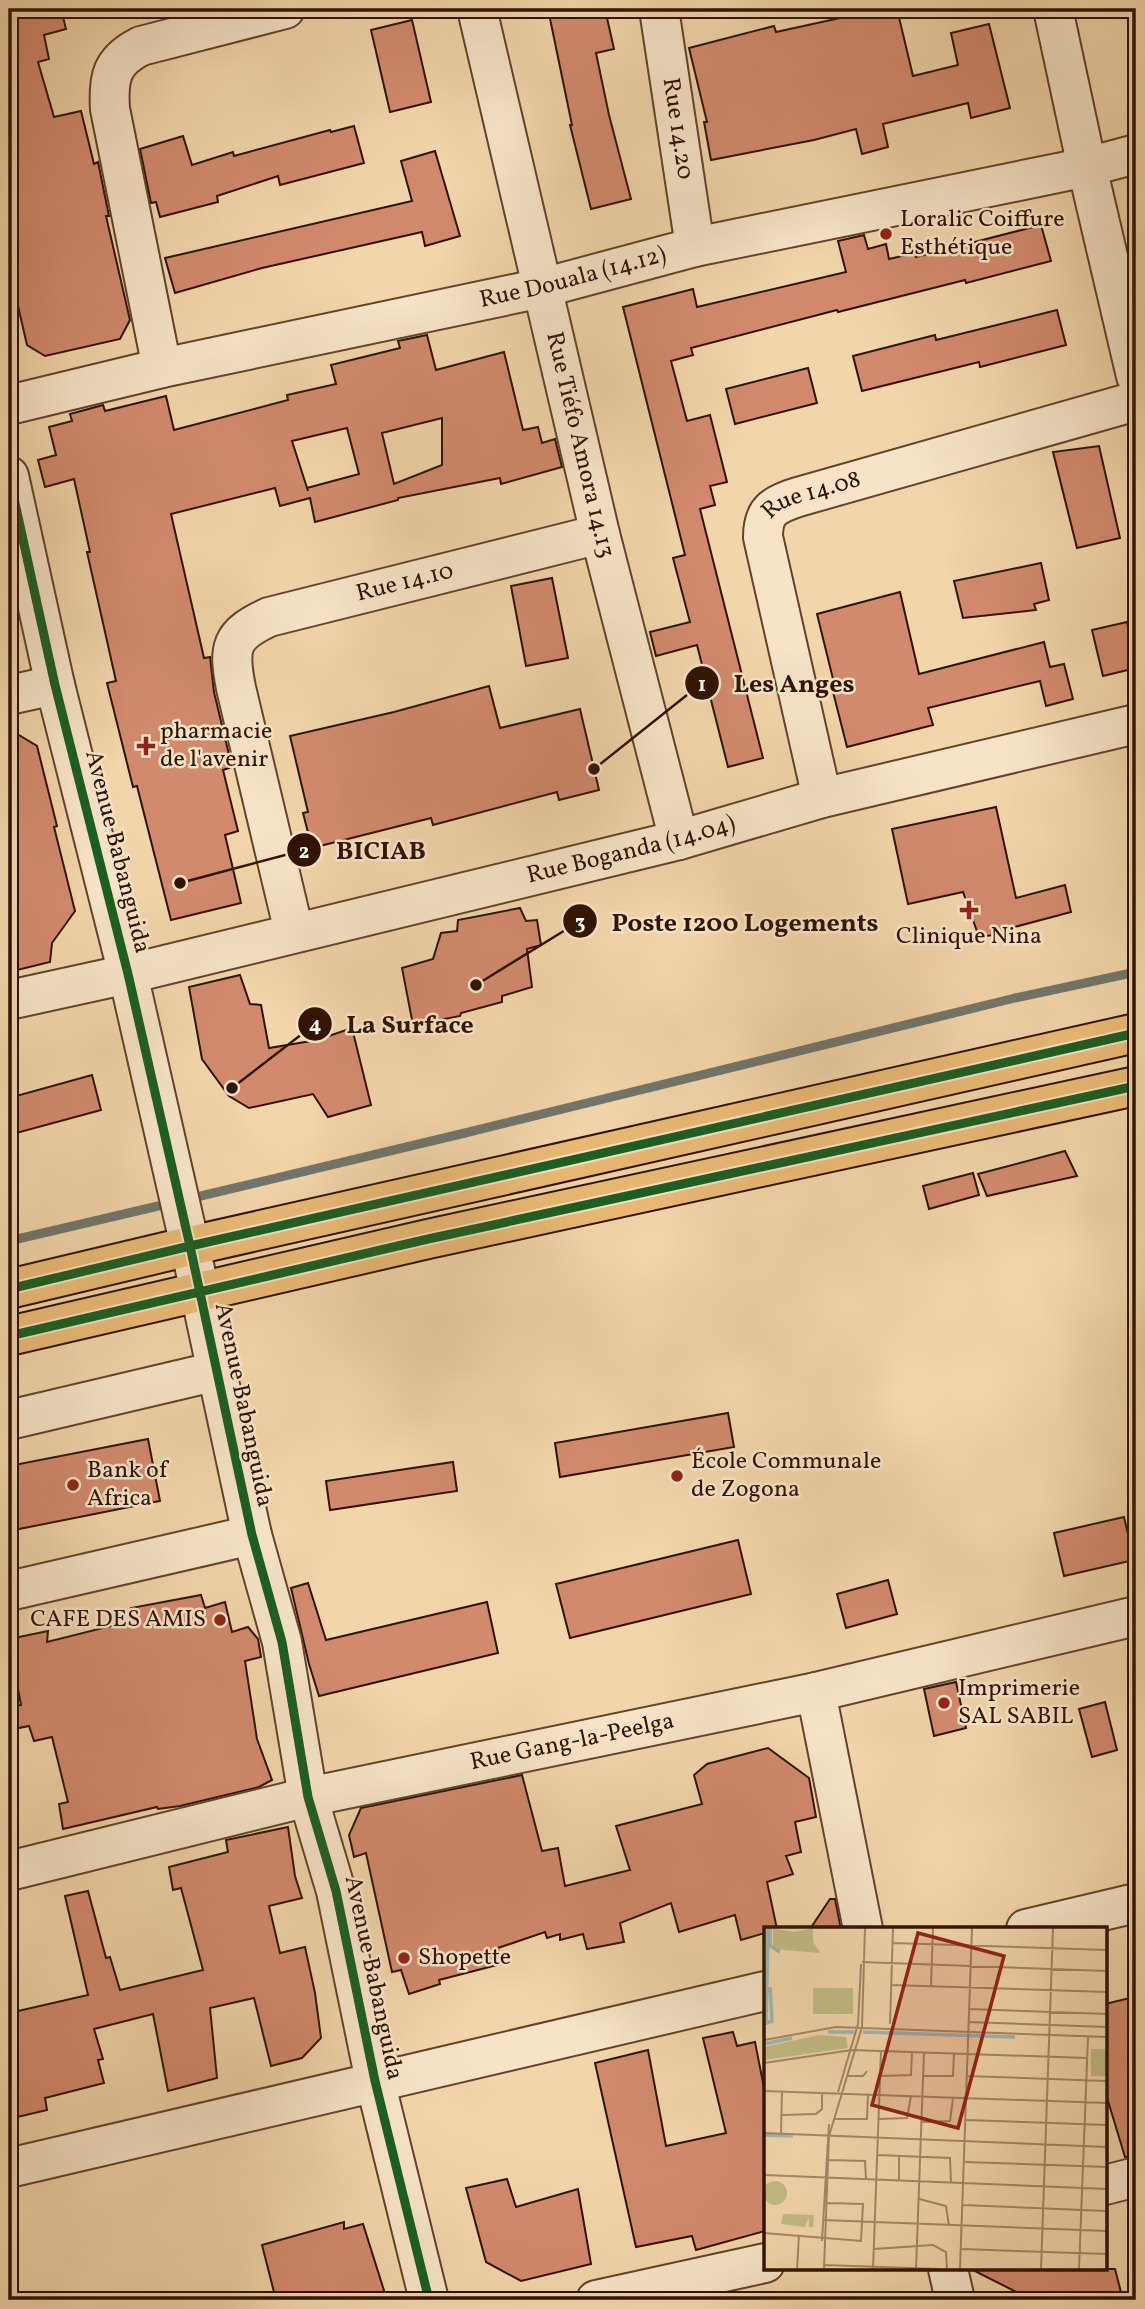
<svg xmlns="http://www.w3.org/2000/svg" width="1145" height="2309" font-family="Vollkorn,serif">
<rect width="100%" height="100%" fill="#f3d5ab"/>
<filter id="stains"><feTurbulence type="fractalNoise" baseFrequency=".00286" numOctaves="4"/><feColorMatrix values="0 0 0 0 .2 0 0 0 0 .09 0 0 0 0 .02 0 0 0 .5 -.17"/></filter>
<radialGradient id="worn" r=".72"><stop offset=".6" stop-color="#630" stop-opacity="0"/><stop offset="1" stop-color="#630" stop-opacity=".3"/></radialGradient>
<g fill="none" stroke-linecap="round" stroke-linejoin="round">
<path stroke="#72756b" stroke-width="9" d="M188,1199L465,1133L1015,998L1136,972
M9,1241L171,1203"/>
</g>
<path fill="#d28a6e" stroke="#301300" stroke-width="2" fill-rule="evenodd" d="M9,9H61L66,29L44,35L49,59L38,62L54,117L81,111L94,164L98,162L109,216H106L130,320L120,339L45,356L27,345L9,267Z
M548,9H605L614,49L596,53L609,115L631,199L591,209L570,125H572Z
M881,9H897L913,76L958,65L951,33L989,24L1010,108L971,118L968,103L883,124L888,147L862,154L856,129L814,140L711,160L704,122H707L689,48L774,26L776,32Z
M412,20L431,102L390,112L371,30Z
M354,126L364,163L280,185L278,176L217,196L218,202L160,217L156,202L151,203L140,149L183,136L192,165L233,152L234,156L330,130L331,132Z
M435,151L460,236L425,246L422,232L262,268L175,293L165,258L412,201L401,161Z
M1041,225L1051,261L966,283L965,280L838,312L837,310L691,348L693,355L671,361L687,421L710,415L727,482L710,486L715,505L700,509L763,758L728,767L697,645L656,656L650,632L690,622L673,558L685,555L623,307L693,289L697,307L846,272L838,241L864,235L868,249L886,244L889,259L915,253L916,257Z
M1057,310L1066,345L980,367L979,362L862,391L853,356L935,335L936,340Z
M427,335L436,370L504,352L523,430L538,427L542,443L555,439L562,467L501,484L500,478L398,498V500L315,522L310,498L280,506L275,488L171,514L204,658L210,657L214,692L232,767L223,770L238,831L225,835L241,903L171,920L137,786L133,787L107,683L116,681L87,552H90L74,479L45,487L38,460L56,455L49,427L72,421L70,414L103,405L105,411L166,396L174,430L288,400L287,395L336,384L331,365L400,348L398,341ZM442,418V465L394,484L382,433ZM347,428L359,474L307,488L308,491L292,441Z
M808,368L817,403L735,424L726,389Z
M1099,446L1120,538L1077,548L1053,452Z
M1041,563L1049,600L1034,604L1036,610L963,618L954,581Z
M552,578L568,658L526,666L511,586Z
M900,592L919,674L1044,642L1050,667L1064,664L1073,699L1046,706L1040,681L928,708L933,725L847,747L833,692L836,691L817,614Z
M1127,622L1136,668L1103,676L1092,630Z
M489,686L500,728L580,709L599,790L559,800L557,792L433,825L431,818L312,848L303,813L308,812L290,736L394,712Z
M9,729L37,746L57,826L54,827L75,911L52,943L50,962L9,972Z
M996,807L1016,898L1065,885L1071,912L1007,929L1008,933L979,937L963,892L908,904L892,829Z
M520,908L526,921L537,920L541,945L527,949L532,987L502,996V1002L461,1013L460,1016L413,1025L402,968L433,959L441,933L457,931L458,920Z
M240,975L250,1004L261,1005L269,1048L317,1040L352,1028L371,1105L328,1117L313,1094L249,1108L229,1096L202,1059L189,987Z
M92,1075L101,1110L9,1135V1098Z
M1065,1151L1077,1176L987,1196L978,1174Z
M973,1173L979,1195L929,1209L923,1186Z
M728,1413L734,1447L560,1477L555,1443Z
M148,1439L160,1501L9,1531V1466Z
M453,1462L457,1491L330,1510L326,1481Z
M1124,1517L1134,1560L1064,1576L1054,1533Z
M738,1540L751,1594L570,1638L556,1584Z
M888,1580L897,1614L846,1628L837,1594Z
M308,1583L326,1640L487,1602L498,1653L319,1696L309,1664L291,1588Z
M201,1595L205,1608L225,1602L232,1632L248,1627L258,1639L261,1657L245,1661L257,1739L272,1780L259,1787L180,1806L158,1809L157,1807L63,1829L59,1804L68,1802L52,1737L34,1741L29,1726L9,1730V1707L21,1705L9,1639L48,1631L47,1642L131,1621V1608Z
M956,1682L966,1728L934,1736L924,1689Z
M1105,1702L1117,1750L1092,1757L1079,1709Z
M768,1748L809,1778L816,1817L795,1822L801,1852L786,1856L793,1874L767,1882L777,1929H765V1933L741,1940L735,1915L679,1932L671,1903L620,1923L624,1942L587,1949L583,1934L560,1940V1934L547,1938L545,1932L498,1948L501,1964L439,1980L440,1984L409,1994L401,1970L392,1972L366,1853L354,1857L349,1835L361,1808L522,1775L542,1851L558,1848L565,1886L630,1870L616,1826L702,1804L694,1775L707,1764Z
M288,1827L295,1876L302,1898L269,1906L280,1953L305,1947L315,1993L321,2038L302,2058L271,2066L254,1998L210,2008L217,2078L168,2091L153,2014L94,2029L103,2059L98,2060L104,2083L45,2098L47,2110L9,2119V2013L88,1995L65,1896L88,1891L106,1958L110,1957L120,1990L203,1970L181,1888L173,1890L169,1867L228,1852L226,1840Z
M830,1899H835L841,1929H810Z
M1130,1998L1136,2022V2156L1125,2157L1105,2091V2004Z
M733,2032L737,2046L755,2042L765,2093V2231L696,2250L692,2236L636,2247L595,2063L648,2050L666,2146L726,2133L703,2038Z
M507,2179L516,2207L578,2189L591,2264L521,2281L486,2262L466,2188Z
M344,2222V2229L363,2224L387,2300H356L354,2294L330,2300H276L262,2245Z
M971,2269H1115L1123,2300H1032Z"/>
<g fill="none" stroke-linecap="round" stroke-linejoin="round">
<defs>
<g id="minor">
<path id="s1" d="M477,9L600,534L679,840"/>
<path id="s2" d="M659,9L695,247"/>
<path d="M1053,9L1087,167L1136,376"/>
<path d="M162,368L110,109C108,78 111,61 141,46L285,9"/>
<path id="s3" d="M9,405L162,368L542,288L695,247L1087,167L1136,154"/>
<path d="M9,476L55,685L128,974L190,1246L252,1535L282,1642L308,1797L336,1891L375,2081L429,2300"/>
<path d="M9,695L55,685"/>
<path id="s4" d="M822,798L763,537C763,510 774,505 798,497L1136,401"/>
<path id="s5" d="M294,932L236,688C228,647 230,635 269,617L600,534"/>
<path id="s6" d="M9,1000L128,974L679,840L822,798L1136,724"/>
<path d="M9,1420L217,1371"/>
<path d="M9,1591L252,1535"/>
<path d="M816,1692L863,1929"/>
<path id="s7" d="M9,1871L308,1797L816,1692L1136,1616"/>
<path d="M1026,1929L1136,1903"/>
<path d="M9,2168L765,1991"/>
<path d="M1105,2185L1136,2177"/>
<path d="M948,2269L955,2300"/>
<path d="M596,2300L765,2263"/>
</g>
<path id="major" d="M9,1289L190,1246L1136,1033
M9,1336L428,1239L1136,1086"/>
</defs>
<use href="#minor" stroke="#61442b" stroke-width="42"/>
<use href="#major" stroke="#301300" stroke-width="42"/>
<use href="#minor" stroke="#f7e4c8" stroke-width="38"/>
<use href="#major" stroke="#eaba76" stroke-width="38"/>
<defs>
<path id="cycleway" d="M9,476L55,685L128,974L190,1246L252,1535L282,1642L308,1797L336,1891L375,2081L429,2300
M9,1289L190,1246L1136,1033
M9,1336L428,1239L1136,1086"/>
</defs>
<use href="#cycleway" stroke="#f7e4c8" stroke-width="13"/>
<use href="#cycleway" stroke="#1b5e20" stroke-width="9"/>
</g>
<g fill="#8f2418" stroke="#f7e4c8" stroke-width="2.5">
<circle cx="886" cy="234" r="7"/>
<path d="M142.5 735.5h7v7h7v7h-7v7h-7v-7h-7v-7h7z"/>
<path d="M965.5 899.5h7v7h7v7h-7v7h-7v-7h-7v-7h7z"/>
<circle cx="677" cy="1476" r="7"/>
<circle cx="73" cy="1485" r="7"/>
<circle cx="220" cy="1620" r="7"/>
<circle cx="944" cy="1703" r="7"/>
<circle cx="404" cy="1958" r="7"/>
</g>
<g text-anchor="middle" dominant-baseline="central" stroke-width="5" stroke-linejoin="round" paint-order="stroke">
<g font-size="24" fill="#301300" stroke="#f7e4c8">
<text stroke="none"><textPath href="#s2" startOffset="121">Rue 14.20</textPath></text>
<text stroke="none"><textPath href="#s3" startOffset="578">Rue Douala (14.12)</textPath></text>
<text stroke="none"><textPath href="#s1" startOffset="448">Rue Tiéfo Amora 14.13</textPath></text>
<text stroke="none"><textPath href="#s4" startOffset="340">Rue 14.08</textPath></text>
<text stroke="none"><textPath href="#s5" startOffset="480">Rue 14.10</textPath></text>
<text stroke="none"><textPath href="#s6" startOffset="640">Rue Boganda (14.04)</textPath></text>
<text transform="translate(117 852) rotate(76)">Avenue Babanguida</text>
<text transform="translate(243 1405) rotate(78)">Avenue Babanguida</text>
<text stroke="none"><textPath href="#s7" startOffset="578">Rue Gang-la-Peelga</textPath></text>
<text transform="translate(373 1978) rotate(78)">Avenue Babanguida</text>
</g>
<g font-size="24" fill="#301300" stroke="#f7e4c8" text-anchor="start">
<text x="900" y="220">Loralic Coiffure<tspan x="900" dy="28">Esthétique</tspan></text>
<text x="160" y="732">pharmacie<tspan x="160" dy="28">de l'avenir</tspan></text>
<text x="969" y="937" text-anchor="middle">Clinique Nina</text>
<text x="691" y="1462">École Communale<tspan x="691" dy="28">de Zogona</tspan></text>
<text x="87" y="1471">Bank of<tspan x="87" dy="28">Africa</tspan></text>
<text x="206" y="1620" text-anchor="end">CAFE DES AMIS</text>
<text x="958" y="1689">Imprimerie<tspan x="958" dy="28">SAL SABIL</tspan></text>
<text x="418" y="1958">Shopette</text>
</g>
</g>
<g transform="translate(764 1927)">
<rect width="343" height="343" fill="#f3d5ab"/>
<path d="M9,1L30,5L49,1V15L56,26L9,22ZM49,61H89V87H49ZM55,108L82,110L84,121L0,133V120ZM327,122H343V149H327ZM-1 266a12 12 0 1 1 24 0a12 12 0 1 1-24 0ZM19,287L50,288L49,300H45V290L41,300L17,297Z" fill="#c3bb84"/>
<path fill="none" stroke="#9eb7b2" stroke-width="3.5" d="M6,1V19L16,25M2,96L4,1M0,97L8,94L6,60M64,105H90M99,105L251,110M0,117L28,111M0,208L29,209"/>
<path fill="none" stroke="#a58767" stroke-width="2" d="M128,16L343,23M98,35L343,44M127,58L343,65M167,59L169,1M205,82L343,87M205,95L343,100M126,97L129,1M0,113L72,100L343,110M0,136L88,123L323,131M83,149H99L103,144M116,149L147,148L148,125M159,149H189L190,126M203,149L343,154M0,164L343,176M74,165L94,97L97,37M18,188L52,187L58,182V166M69,192H103L104,167M115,192L143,191L147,169M202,193L343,198M158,195L186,194L189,171M0,206L343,220M17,206L18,164M113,228L186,231L187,255M64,233L101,234L102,252M201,235L343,240M0,248L343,262M135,253V229M155,272L182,279L185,299M199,278L343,284M59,293L343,304M0,306L97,314L99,277L63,276M58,314L65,197M110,322L169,318L182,325L183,342M197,322L343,327M60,338L175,342M33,342L35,308M60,342L65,209L98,100L101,1M109,342L117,124M152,342L160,125M196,342L208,1M277,342L289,1M315,342L324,110"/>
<path fill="#8f2418" fill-opacity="0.15" stroke="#8f2418" stroke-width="3.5" d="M154,6L240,29L194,201L108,178Z"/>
<rect width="343" height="343" fill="none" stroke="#301300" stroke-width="3.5"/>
</g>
<path fill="none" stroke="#301300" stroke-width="2.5" d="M594 769L702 683M180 883L304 850M476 985L580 921M232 1088L315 1024"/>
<g fill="#301300" stroke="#f7e4c8" stroke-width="2.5">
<circle cx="594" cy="769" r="7"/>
<circle cx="180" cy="883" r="7"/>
<circle cx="476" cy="985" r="7"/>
<circle cx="232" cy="1088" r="7"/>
<circle cx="702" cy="683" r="18"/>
<circle cx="304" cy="850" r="18"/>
<circle cx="580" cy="921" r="18"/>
<circle cx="315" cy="1024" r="18"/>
</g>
<g font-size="21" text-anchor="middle" font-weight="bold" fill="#fff">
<text x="702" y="691">1</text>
<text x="304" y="858">2</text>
<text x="580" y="929">3</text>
<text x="315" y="1031">4</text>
</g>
<g font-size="26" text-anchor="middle" font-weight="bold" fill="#301300" stroke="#f7e4c8" stroke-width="5" stroke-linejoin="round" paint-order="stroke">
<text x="794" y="692">Les Anges</text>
<text x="381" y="859">BICIAB</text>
<text x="745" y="931">Poste 1200 Logements</text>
<text x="410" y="1033">La Surface</text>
</g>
<rect width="1145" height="2309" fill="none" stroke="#f3d5ab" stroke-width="35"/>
<rect x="10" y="10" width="1124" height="2288" fill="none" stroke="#301300" stroke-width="3.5"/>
<rect x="18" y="18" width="1110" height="2274" fill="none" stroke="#301300" stroke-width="2"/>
<rect width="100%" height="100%" filter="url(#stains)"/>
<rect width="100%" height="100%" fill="url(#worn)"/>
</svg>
